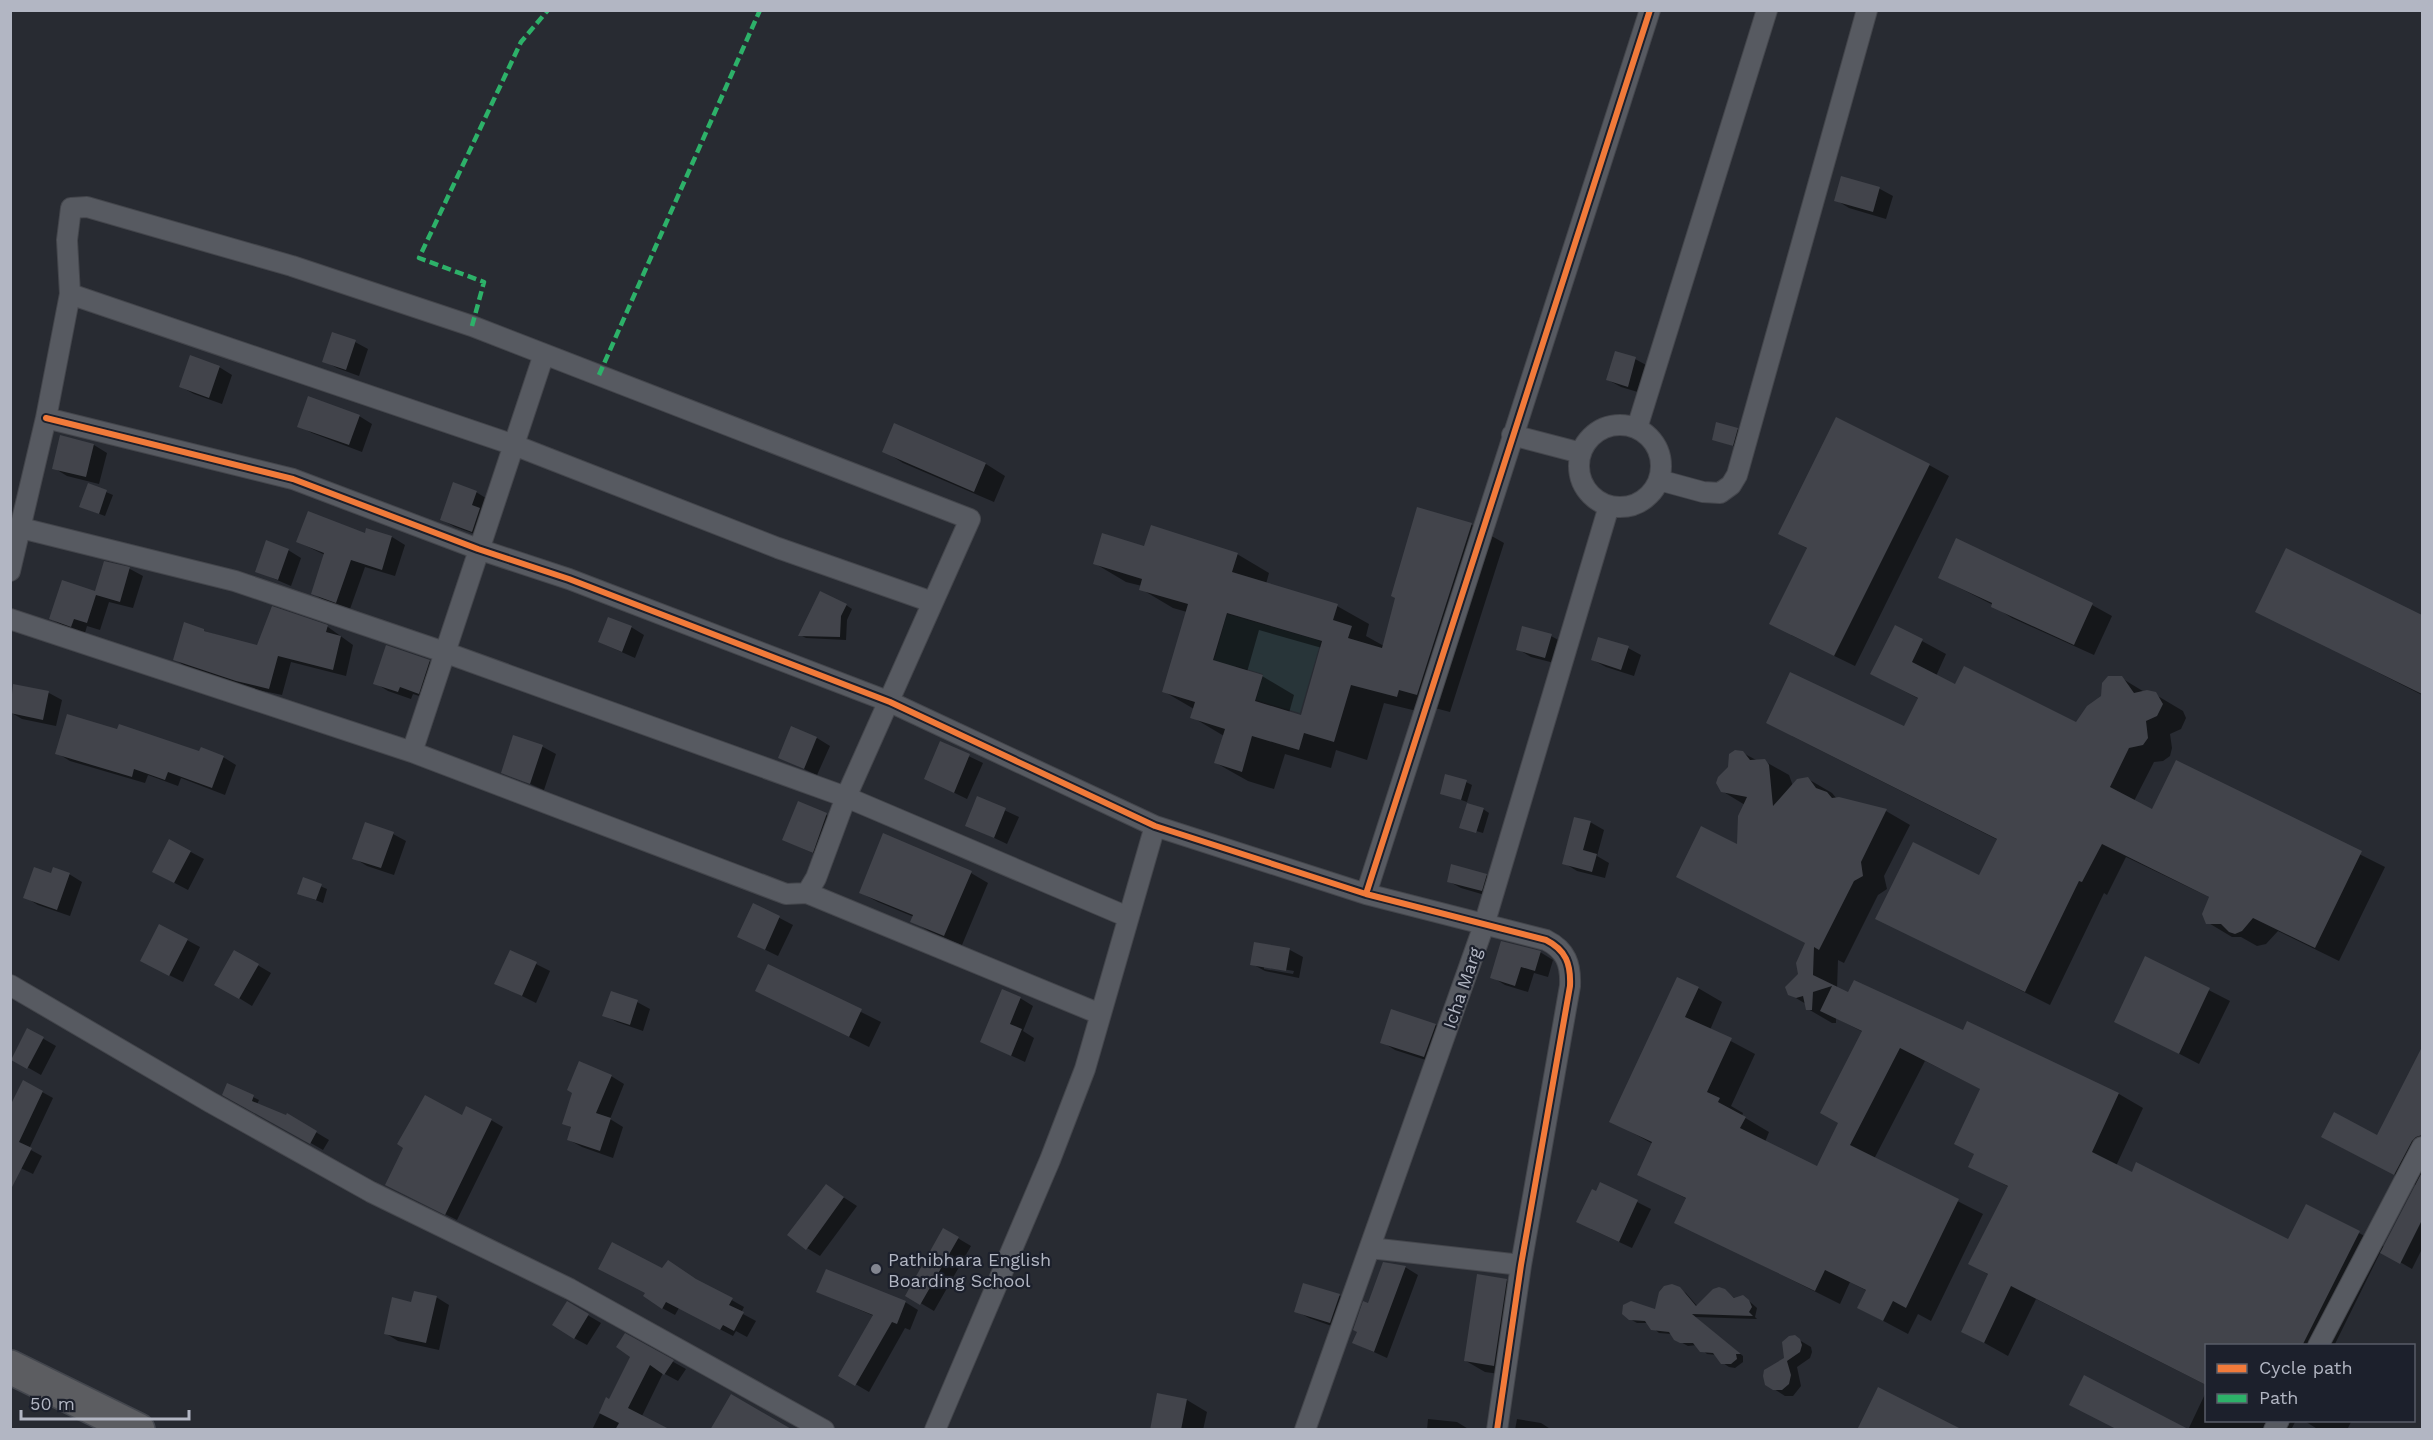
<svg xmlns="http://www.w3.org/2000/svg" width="2433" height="1440" font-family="'Work Sans',sans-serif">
<rect width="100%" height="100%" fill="#282b32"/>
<path fill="#283539" d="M1227,614L1321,641L1300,713L1256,700L1263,674L1236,666L1227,691L1207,685Z"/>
<path fill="#0007" fill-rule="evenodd" d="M1842,178L1880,189L1893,196L1886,219L1849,208L1836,200Z
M355,342L368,349L359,376L337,368L324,361Z
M1635,359L1648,366L1641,393L1621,387L1608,380Z
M219,367L232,375L222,404L194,394L181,387Z
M359,416L372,424L362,452L312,433L299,426Z
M895,425L986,464L1005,476L994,502L903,463L884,451Z
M1737,429L1743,433L1739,448L1713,439Z
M61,437L94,445L107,453L99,484L67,476L54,468Z
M1929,465L1949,476L1855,666L1791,635L1808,549L1780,533Z
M89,485L113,495L105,516L81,507Z
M476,492L489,500L486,538L455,527L442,520Z
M1418,509L1472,525L1504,543L1450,712L1431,707L1429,714L1384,703L1367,760L1336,750L1331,768L1285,754L1274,789L1248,781L1216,763L1224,736L1192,717L1194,709L1163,691L1187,612L1173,608L1141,589L1142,586L1126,582L1094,563L1145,547L1237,554L1269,573L1266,584L1337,606L1369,624L1366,636L1384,646ZM1259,630L1322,648L1302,716L1289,713L1294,695L1262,676L1247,672Z
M366,535L392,537L405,545L395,576L365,567L350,609L325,601L312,593L325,555L298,542Z
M288,550L301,558L291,586L256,571Z
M2287,550L2422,617V695L2257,611Z
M105,563L130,569L143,576L133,608L109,602L100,630L87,626L85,633L64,626L51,619L96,593Z
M1940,578L2092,605L2112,616L2094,655L2012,618L1993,606V605Z
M846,605L852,609L847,620L846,640L806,638L800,635Z
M273,608L328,627L353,645L346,676L291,662L282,695L250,688L187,667L174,659L204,631L258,647Z
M631,627L644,635L635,658L599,642Z
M1896,627L1946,654L1936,676L1956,686L2076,724L2102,697L2118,676L2146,693L2151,692L2183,711L2186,718L2181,729L2170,734L2172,748L2170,756L2163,761L2154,762L2134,801L2153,811L2176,762L2385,867L2339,961L2278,931L2266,944L2257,946L2241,937H2232L2207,922L2211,898L2126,857L2107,895L2104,893L2050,1005L1877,918L1980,877L1998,840L1792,736L1905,728L1919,699L1872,674Z
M1551,636L1564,643L1558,664L1531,657L1518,649Z
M1628,648L1641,655L1634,676L1606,667L1593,660Z
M429,661L442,669L432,700L413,694L411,699L388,691L375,683Z
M14,686L49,693L62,700L56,726L22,719L10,712Z
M514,737L543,747L556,754L544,790L503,772Z
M817,738L830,746L817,775L780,758Z
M941,743L983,763L967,799L926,779Z
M57,753H200L223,757L236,765L225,795L181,778L178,786L148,775L145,783L70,761Z
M1743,753L1758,761H1764L1789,775L1793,786L1808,779L1832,793L1837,799L1886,811L1910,825L1884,876L1887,889L1878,895L1844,963L1838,960L1837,989L1964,1032L1968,1023L2119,1094L2143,1108L2116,1166L2289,1241L2359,1233L2385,1247L2417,1186L2343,1148L2377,1137L2422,1050V1249L2412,1269L2381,1251L2334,1346H2206V1385L2036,1299L2008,1356L1963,1331L1989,1275L1970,1264L2009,1187L1970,1166L1975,1155L1981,1089L1925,1061L1874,1159L1983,1214L1931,1321L1918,1314L1908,1334L1859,1308L1867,1291L1850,1282L1840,1304L1676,1222L1687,1199L1639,1174L1653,1144L1611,1121L1698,988L1722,1002L1710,1030L1755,1054L1731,1106L1743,1113L1742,1116L1769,1132L1765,1142L1818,1168L1839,1123L1863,1032L1836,1018V1023H1832L1808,1009L1806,1004L1789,994L1799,975L1806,943L1678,877L1739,846L1745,805L1722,791Z
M1466,782L1472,785L1467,802L1441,793Z
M978,798L1019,817L1007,844L967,825Z
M799,803L840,821L826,859L784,840Z
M1483,809L1489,813L1483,833L1466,828Z
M1590,822L1604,830L1597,856L1609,863L1605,878L1577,871L1564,863Z
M393,834L406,841L394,875L367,866L354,858Z
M170,841L204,859L188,890L167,879Z
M971,873L988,883L962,945L929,931L912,921L914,917L878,902L861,893Z
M69,874L82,882L70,916L38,905L25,897L52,875Z
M1486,875L1499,882L1495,898L1461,888L1448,881Z
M304,879L327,889L323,903L305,896Z
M754,905L793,925L778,956L739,937Z
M187,940L200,947L183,982L155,968Z
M1256,944L1290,950L1303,957L1299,978L1265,971L1252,964ZM1264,966L1294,971L1293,974L1264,969Z
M510,951L550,971L536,1003L496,983Z
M235,952L271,973L252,1006L216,984Z
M1540,952L1553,960L1548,977L1534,973L1528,992L1505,985L1492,977Z
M2146,958L2230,1001L2199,1064L2116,1021Z
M769,966L881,1022L869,1047L757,991Z
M612,993L637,1002L650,1009L643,1031L617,1022L604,1015Z
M1020,998L1033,1006L1023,1031L1034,1038L1025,1062L982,1042Z
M1392,1011L1436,1025L1449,1032L1438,1064L1395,1050L1382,1042Z
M28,1030L56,1046L41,1075L13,1059Z
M611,1076L624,1084L610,1119L623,1127L613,1158L582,1147L569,1140L572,1128L564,1123Z
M24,1082L53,1098L29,1149L42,1156L33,1174L10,1163Z
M228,1085L259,1100L254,1111Z
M287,1115L329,1140L323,1150L281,1126Z
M491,1120L503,1127L457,1220L398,1191Z
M1601,1184L1651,1209L1632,1248L1591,1229L1597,1192Z
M826,1186L857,1206L820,1256L807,1248Z
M944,1230L971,1246L934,1311L907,1295Z
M1405,1267L1418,1275L1387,1358L1354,1343L1369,1304Z
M663,1270L705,1285L744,1307L741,1313L756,1321L747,1337L736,1331L733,1336L679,1308L675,1315L662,1308L647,1293Z
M1506,1280L1526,1292L1514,1376L1485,1372L1466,1361Z
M1304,1284L1340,1296L1353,1303L1343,1330L1309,1318L1296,1311Z
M1679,1289L1686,1293L1698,1307L1724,1290L1736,1299L1749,1301L1757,1308L1755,1317L1757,1319L1695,1317L1743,1356V1362L1735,1368L1729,1367L1723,1363L1717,1355L1707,1354L1697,1345L1688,1346L1675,1339L1672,1334L1659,1333L1648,1323H1637L1630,1319L1656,1311Z
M818,1292L905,1302L918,1310L910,1330L905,1328L869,1392L840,1375L874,1316Z
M436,1297L449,1305L439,1350L398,1341L385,1333L412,1303Z
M567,1303L601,1323L587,1345L574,1338Z
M625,1335L686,1369L678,1381L663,1373L642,1416L668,1430H592L607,1399L609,1401L632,1356Z
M1794,1337L1811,1347L1812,1352L1810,1358L1797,1367L1801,1386L1793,1396H1785L1774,1389Z
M2206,1392V1420H2296L2291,1430H2188Z
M1158,1394L1187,1400L1207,1412L1203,1430H1151Z
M1428,1419L1457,1422L1470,1430H1427Z
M1517,1419L1541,1423L1552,1430H1515Z
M2303,1420H2352L2347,1430H2319Z"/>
<path fill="#42444b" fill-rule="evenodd" d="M1841,176L1880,187L1873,212L1834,201Z
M332,332L356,340L346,370L322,362Z
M1615,351L1636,357L1628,387L1606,380Z
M190,355L220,366L209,398L179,387Z
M308,396L360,415L349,445L297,427Z
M1836,417L1930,464L1834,656L1769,624L1807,548L1778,534Z
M1716,422L1738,428L1733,446L1712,440Z
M894,423L986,463L974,492L882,452Z
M60,435L94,444L86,477L52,469Z
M453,482L477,491L472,505L480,508L472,532L440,520Z
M88,483L107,490L99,514L79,507Z
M1417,507L1472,523L1417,695L1399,690L1397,697L1351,685L1334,742L1304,733L1299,750L1252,736L1242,772L1214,763L1225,729L1190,718L1195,702L1162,692L1188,604L1139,590L1142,579L1093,564L1102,533L1144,546L1151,525L1238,553L1232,572L1338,604L1333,620L1352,626L1348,638L1382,648L1395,598L1391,596ZM1227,613L1322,641L1301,715L1255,701L1263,675L1213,660Z
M308,511L365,533L366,528L392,536L382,570L351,560L336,603L311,594L324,553L296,542Z
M1956,538L2093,603L2074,645L1991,607L1992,603L1938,578Z
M266,540L289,549L278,580L255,572Z
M2286,548L2422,615V694L2255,612Z
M104,561L130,567L120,602L96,595L87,623L74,619L71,627L49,619L62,580L95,591Z
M820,591L847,604L841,616L840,637L798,636Z
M272,606L328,625L326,632L341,636L333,670L278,656L269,689L236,681L173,660L184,622L204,629V631L257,645Z
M608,617L632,626L622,652L598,642Z
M1895,625L1923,639L1912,662L1955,684L1964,666L2076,722L2087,706L2101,696L2102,683L2108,676H2122L2134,693L2147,690L2156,692L2163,704L2157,716L2146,721L2148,738L2143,745L2129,748L2110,787L2152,809L2176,760L2362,851L2315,948L2253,918L2242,931L2235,934L2229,932L2221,924H2206L2202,914L2209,897L2102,844L2082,882L2079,881L2025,992L1875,919L1913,842L1979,875L1997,839L1766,723L1790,672L1904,726L1918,698L1870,674Z
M1522,626L1552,634L1545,658L1516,650Z
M1598,637L1629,646L1621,670L1591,660Z
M386,645L430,660L419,694L400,687L398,692L373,684Z
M13,684L49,691L43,720L10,713Z
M67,714L117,729L119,724L199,751L201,747L224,756L212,788L168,772L165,780L134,769L132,777L55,754Z
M791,726L817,737L804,769L778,758Z
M513,735L543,745L530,784L501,773Z
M940,741L970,754L954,793L924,779Z
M1735,750L1743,751L1750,760L1765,759L1769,765L1773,806L1797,779L1808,777L1816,788L1827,792L1832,798L1839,797L1887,809L1861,862L1863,876L1854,881L1819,950L1814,947L1813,975L1848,992L1854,980L1963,1030L1967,1021L2119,1093L2092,1152L2132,1172L2136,1162L2288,1239L2306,1204L2360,1231L2302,1346H2206V1385L2011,1286L1984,1343L1961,1332L1988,1274L1968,1264L2008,1186L1968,1167L1974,1154L1954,1144L1980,1089L1900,1048L1850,1145L1959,1199L1906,1308L1893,1301L1883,1321L1857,1308L1866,1290L1825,1270L1815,1291L1674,1223L1686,1198L1637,1175L1652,1142L1609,1122L1677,977L1699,987L1685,1017L1732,1038L1707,1092L1720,1098L1718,1102L1746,1117L1740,1128L1817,1166L1838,1123L1820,1113L1862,1031L1820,1011L1832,986L1813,992L1812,1010H1806L1803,996L1796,998L1788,995L1785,987L1798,974L1796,963L1805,943L1676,877L1701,826L1737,844L1738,816L1747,797L1721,792L1716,783L1718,777L1728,767L1729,754Z
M1445,774L1467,780L1461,800L1440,794Z
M977,796L1006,808L994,838L965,826Z
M798,801L827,813L813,853L782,840Z
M1467,803L1484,808L1476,833L1459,828Z
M1574,817L1591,821L1583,850L1597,854L1592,872L1562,864Z
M365,822L394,832L381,868L352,859Z
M883,833L972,871L944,936L910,922L913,915L859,893Z
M169,839L191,851L174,883L152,872Z
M1451,864L1487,874L1482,891L1447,882Z
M34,867L51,873L53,867L70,873L57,910L23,898Z
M303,877L322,884L316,900L297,894Z
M753,903L780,916L765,950L737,937Z
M159,924L188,939L169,976L140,961Z
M1501,941L1541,951L1535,971L1521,967L1515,986L1490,978Z
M1254,942L1290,948L1286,971L1250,965Z
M234,950L259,964L239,999L214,985Z
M510,950L537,962L522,996L494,984Z
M2145,956L2210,988L2179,1054L2114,1022Z
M768,964L862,1009L849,1037L755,991Z
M1002,989L1021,997L1010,1024L1022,1029L1011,1056L980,1042Z
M611,991L638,1000L630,1025L602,1016Z
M1391,1009L1436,1024L1424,1057L1380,1043Z
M27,1028L44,1037L27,1069L11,1060Z
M2422,1047V1135L2416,1137L2412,1141L2394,1175L2321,1137L2334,1112L2377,1135Z
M579,1061L612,1075L596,1113L611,1118L600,1151L567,1140L571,1127L562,1124L572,1093L567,1090Z
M23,1080L43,1091L19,1142L32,1148L10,1191V1106Z
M227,1083L254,1095L252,1101L286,1115L287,1113L317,1131L310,1144L222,1095Z
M425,1095L462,1115L466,1106L492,1119L445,1215L385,1185L403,1148L397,1144Z
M2422,1172V1220L2400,1264L2380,1253Z
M1600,1182L1638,1200L1619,1242L1576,1222L1592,1189L1596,1191Z
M826,1184L844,1197L806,1250L787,1235Z
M943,1228L959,1237L920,1305L905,1296Z
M612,1242L662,1268L668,1260L696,1279L733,1298L729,1305L744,1312L734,1331L723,1325L720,1330L666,1302L662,1309L643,1296L645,1293L598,1269Z
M1383,1262L1406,1266L1374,1352L1352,1343L1357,1332L1353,1330L1363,1301L1368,1303Z
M826,1269L906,1301L897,1324L892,1322L855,1386L838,1376L873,1315L816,1292Z
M1477,1274L1507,1279L1494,1366L1464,1361Z
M1303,1283L1340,1294L1330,1323L1294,1312Z
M1672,1284L1680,1287L1696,1306L1713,1289L1719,1287L1725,1289L1734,1298L1743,1295L1749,1300L1752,1307L1749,1312L1753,1316L1692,1314L1741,1354H1736L1737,1359L1731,1364H1721L1713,1353L1700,1352L1693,1343H1680L1674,1340L1669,1332L1651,1330L1645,1321L1629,1320L1622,1314L1623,1305L1631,1301L1655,1309L1659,1292L1664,1286Z
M414,1291L437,1296L426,1343L384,1334L392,1297L411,1302Z
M567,1301L589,1314L574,1339L552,1325Z
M625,1333L674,1360L664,1375L650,1365L628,1408L671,1430H615L619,1423L599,1413L606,1397L609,1399L630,1357L616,1347Z
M1795,1335L1800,1339L1802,1345L1800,1352L1787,1361L1791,1375L1789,1384L1782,1390H1773L1765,1385L1763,1376L1764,1370L1784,1358L1782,1342L1789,1336Z
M2084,1375L2190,1430H2118L2069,1405Z
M1878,1387L1963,1430H1857Z
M1157,1393L1187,1399L1181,1430H1150Z
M731,1394L793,1430H710Z"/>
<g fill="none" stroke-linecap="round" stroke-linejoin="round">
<defs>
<path id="street" d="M70,294L514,445L778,548L932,602
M46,418L293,479L478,549L569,579L890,702L1155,826L1366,894L1546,940C1566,950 1571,964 1570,986L1521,1265L1497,1430
M1579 466a41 41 0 1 1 82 0a41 41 0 1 1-82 0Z
M1637,428L1767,10
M1512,435L1581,453
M1659,480L1703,492L1720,493L1731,485L1737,475L1867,10
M21,528L235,581L444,652L846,797L1128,917
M10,571L46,418L70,294L67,240L71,208L87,207L292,266L472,326L970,519L846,797L816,878L807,893L1100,1014
M10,619L412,752L786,894L807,893
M412,752L544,354
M1366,894L1650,10
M10,985L210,1102L371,1192L570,1289L824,1430
M1370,1248L1521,1265
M2318,1346L2422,1147
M935,1430L1050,1160L1085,1069L1155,826
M1305,1430L1484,925L1609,506
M2274,1430L2279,1420"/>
<path id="highway" d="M10,1367L138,1430"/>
</defs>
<use href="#street" stroke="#44464c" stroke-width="22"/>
<use href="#highway" stroke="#44474e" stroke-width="36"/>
<use href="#street" stroke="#575a61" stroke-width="20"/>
<use href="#highway" stroke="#5c5d61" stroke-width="33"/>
<path stroke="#2db169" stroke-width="4.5" stroke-dasharray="9 4.5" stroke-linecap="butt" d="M472,326L484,282L419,258L521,42L548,10
M599,375L760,10"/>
<defs>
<path id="cycleway" d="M46,418L293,479L478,549L569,579L890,702L1155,826L1366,894L1546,940C1566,950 1571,964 1570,986L1521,1265L1497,1430
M1366,894L1650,10"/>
</defs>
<use href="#cycleway" stroke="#1c202c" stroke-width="10"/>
<use href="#cycleway" stroke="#f17a3a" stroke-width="6"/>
</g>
<circle fill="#828590" stroke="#1c202c" stroke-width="2" cx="876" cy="1269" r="6"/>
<g text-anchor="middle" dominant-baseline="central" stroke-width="4.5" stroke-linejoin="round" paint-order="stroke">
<g font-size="18" fill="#b2b6c3" stroke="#1c202c">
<text transform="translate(1462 988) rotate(-71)">Icha Marg</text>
</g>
<g font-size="18" fill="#b2b6c3" stroke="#1c202c" text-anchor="start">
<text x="888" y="1259">Pathibhara English<tspan x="888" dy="21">Boarding School</tspan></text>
</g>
</g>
<rect width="2433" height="1440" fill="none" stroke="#b2b6c3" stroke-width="24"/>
<rect x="2205" y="1344" width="210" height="78" fill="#1c202c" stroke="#585c68" stroke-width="1.5"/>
<rect x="2217" y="1364" width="30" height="9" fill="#f17a3a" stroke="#585c68" stroke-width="1.5"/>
<text x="2259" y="1374" font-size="18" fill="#b2b6c3">Cycle path</text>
<rect x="2217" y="1394" width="30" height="9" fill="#2db169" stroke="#585c68" stroke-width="1.5"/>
<text x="2259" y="1404" font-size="18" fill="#b2b6c3">Path</text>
<path d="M21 1410v9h168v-9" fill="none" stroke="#b2b6c3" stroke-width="3"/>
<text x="30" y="1410" font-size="18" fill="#b2b6c3" stroke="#1c202c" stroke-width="4.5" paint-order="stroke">50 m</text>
</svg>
